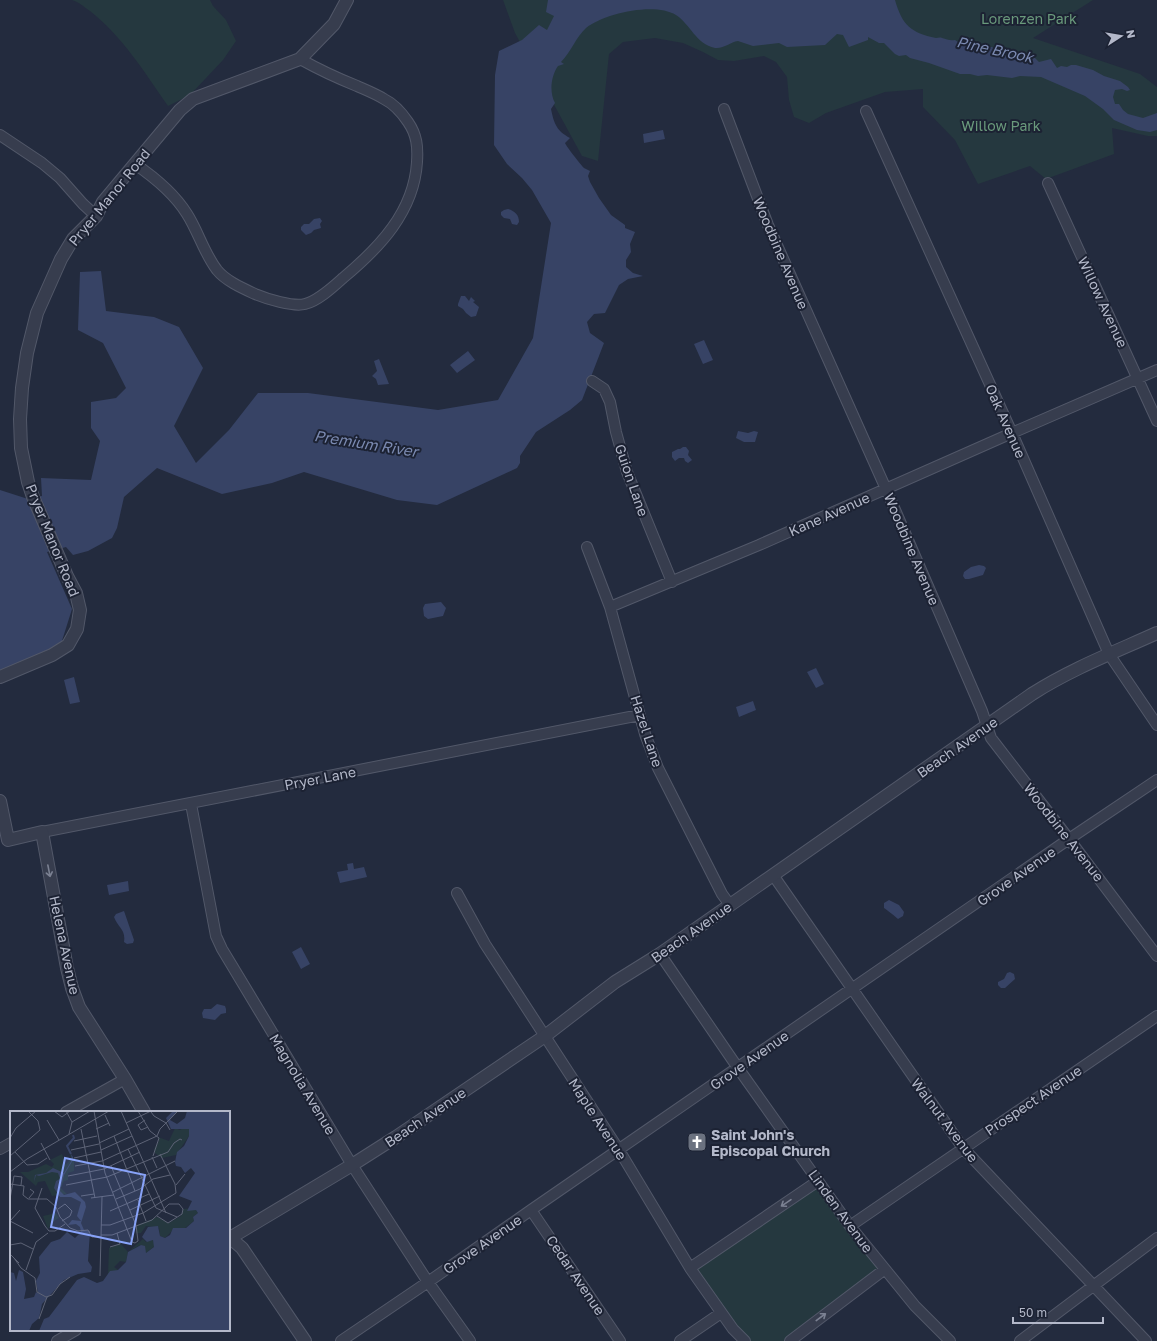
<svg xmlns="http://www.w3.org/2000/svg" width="1157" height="1341" font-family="'Golos Text',sans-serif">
<rect width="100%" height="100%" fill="#232b3e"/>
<path fill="#25383f" d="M72,0H210L213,6L226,20L236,41L223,60L190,95L168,106C145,73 123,37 90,11C84,7 79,2 72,0Z
M503,0H1093L1033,38L1140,74L1157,87V136H1148L1112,128L1114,154L1046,179L1030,166L978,184L955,140L923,107V89L885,92L826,113L809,123L794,117L789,100L787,77L776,62L764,56L734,61L718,60L703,52L683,43L655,38L623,42L609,54L598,161L582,156L515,33Z
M818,1185L880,1268L784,1341H750L733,1323L696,1268Z"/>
<path fill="#374365" d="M548,0H895C902,25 911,33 936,38C938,38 940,37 942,38C947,39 949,41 955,40L958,42L979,47H992L1002,54L1024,60L1029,55H1032L1039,62L1051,59L1057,68L1061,66L1067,67L1071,65H1076L1093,70L1104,76L1120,81L1128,87L1130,90L1127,91L1122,89L1115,90L1113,97L1115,104H1119L1123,110L1128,114L1143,118L1157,113V130L1150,132L1137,130L1114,120L1103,109L1085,96L1041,77L1020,76L1012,78L987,75L978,76L970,74H960L929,63L910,58L906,55L899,56L895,54L884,43H879L868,37V40L849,47L843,35L837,34L825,45L787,47L779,43L753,46L738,41C730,42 724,49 715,48C696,44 690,24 676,15C655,2 605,13 586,28C576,37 571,52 561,62L564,64L558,66C551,76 549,92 555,103L551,109C554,124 557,131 570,138L565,143C566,146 581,165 584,168C586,169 588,170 590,171L588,176L590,182L599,198L611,215L625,225V228L635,232L630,244L631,252L626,260V267L633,273L643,276L628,279L619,285L605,313L594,314L587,322L590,333L604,343L582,400L570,410L536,432L520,456V463L517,468L437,505L397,500L304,472L272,483L222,494L157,468L124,497L117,528L112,538L88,551L73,555L66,547L47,552L72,609L61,644L0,671V490L28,499L42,496L41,478L91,480L100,441L91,428V402L116,398L126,388L103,343L78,330L80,272L101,271L106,311L154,317L179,327L203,368L174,426L196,463L229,430L258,393H308L438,410L498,400L533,338L551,223L532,190L522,178L507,164L494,145L495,75L499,51L522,40L539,25L547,30L554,16L546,12Z
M663,130L665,139L644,143L643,134Z
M508,209C515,211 519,215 519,222L517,225L512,224L510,219L504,218L501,215V212L504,210Z
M320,218L322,221L320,224L321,228L314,230L311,233L306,235L301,230V227L304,224H309L314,219Z
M461,296H465L469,301L471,297L475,301L473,302L479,307L476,316L471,317L466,313L463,309L458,306V304Z
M704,340L713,360L703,364L694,344Z
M468,351L475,360L457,373L450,365Z
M379,359L389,384L378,385L376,379L372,376L377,371L374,361Z
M738,431L748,433L754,431L758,432L755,442H744L736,438Z
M683,447H686L689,451L688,455L692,460L688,463L685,461L684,458H679L675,461L672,457V452L678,449H680Z
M979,565L984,566L986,568L983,575L969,579H965L963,576L964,572L971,567Z
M441,602L446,608L443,616L428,619L424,616L423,608L425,604Z
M816,668L824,684L816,688L807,672Z
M74,677L80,702L70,704L64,680Z
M753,701L756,710L739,717L736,707Z
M353,863L354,869L364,867L367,877L340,883L337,872L348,870L347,864Z
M128,881L129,891L109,895L107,885Z
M889,900L899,905L904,912L903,916L898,919C897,918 886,909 884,908V903Z
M124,911L134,940L133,943L127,944L124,942C126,929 118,928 114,917L116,914Z
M301,947L310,964L301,969L292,952Z
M1010,972L1014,974L1015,979L1005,988H1001L998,985V982L1004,979L1007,973Z
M217,1004L225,1006L226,1009V1013L221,1014L215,1020L203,1018L202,1013L204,1009H211Z"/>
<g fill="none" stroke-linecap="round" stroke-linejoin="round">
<defs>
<path id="minor" d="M724,109L768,225L886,489L982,711L991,738L1069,839L1157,956
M866,111L1012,433L1109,654L1157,725
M0,135L42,163L60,178L83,204L96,216
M135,164C154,177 174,193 187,214C198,231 204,253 217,270C226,281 242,288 255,294C267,299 293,307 305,304C318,301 333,287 343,278C379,248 414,212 417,162C418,147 417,135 408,122C402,113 394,104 384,99C376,94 366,90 357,86C337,78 318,69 300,59
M1048,183L1157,421
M592,381L604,389L610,402L616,432L627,472L672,582
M587,547L610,607L645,734L658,768L722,894L730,905
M610,607L759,545L1012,433L1157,370
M191,804L216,936L222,949L352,1165L428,1282L470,1341
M42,832L640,715
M773,875L963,1148L1146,1341
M457,893L485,944L619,1150L690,1268L733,1329L745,1341
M660,954L738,1068L850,1226L915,1306L950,1341
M66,1112L125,1079
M0,1149L11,1143
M531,1210L620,1341
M850,1226L1157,1016
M690,1268L818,1181
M57,1341L76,1330
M341,1341L428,1282L531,1210L1069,839L1157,780
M680,1341L721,1313
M790,1341L885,1269
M1020,1341L1157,1238"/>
<path id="tertiary" d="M0,677L52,655L68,645L77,629L80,610L76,593L67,576L33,497L28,482L21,448L20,419L22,388L27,353L37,313L61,259L73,239L96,216L103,202L180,110L193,99L300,59L334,24L347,0
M0,801L8,840L42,832L67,968L72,988L79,1007L125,1079L144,1112
M229,1237L242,1248L305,1341
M230,1238L352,1165L396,1137L545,1036L615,982L660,954L1032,694C1071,669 1115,652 1157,633"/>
</defs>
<use href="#minor" stroke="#525869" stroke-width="12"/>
<use href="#tertiary" stroke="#525869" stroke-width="14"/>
<use href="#minor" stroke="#373d4e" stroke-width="10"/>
<use href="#tertiary" stroke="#373d4e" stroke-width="12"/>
</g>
<defs><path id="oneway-shaft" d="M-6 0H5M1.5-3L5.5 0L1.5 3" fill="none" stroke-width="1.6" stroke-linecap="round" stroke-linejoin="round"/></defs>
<g stroke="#7b8192">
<use href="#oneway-shaft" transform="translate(49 871) rotate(79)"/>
<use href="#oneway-shaft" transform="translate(786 1203) rotate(146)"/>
<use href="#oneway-shaft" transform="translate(821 1317) rotate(-37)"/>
</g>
<defs>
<symbol id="church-square" viewBox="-11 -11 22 22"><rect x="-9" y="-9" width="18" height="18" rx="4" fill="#6b7280" stroke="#1c2233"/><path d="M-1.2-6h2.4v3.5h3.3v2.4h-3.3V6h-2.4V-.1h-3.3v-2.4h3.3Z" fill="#fff"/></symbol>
</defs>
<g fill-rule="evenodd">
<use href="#church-square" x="686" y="1131" width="22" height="22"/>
</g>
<g text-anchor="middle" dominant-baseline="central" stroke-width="4" stroke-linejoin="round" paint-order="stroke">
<g font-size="14" fill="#6a9a7c" stroke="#1c2233">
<text x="1029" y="18">Lorenzen Park</text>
<text x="1001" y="125">Willow Park</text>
</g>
<g font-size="14" fill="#b3b8c9" stroke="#1c2233">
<text transform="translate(109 197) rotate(-51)">Pryer Manor Road</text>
<text transform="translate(781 253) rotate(67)">Woodbine Avenue</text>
<text transform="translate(1103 302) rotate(65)">Willow Avenue</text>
<text transform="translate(1006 421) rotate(66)">Oak Avenue</text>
<text transform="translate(632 480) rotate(71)">Guion Lane</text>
<text transform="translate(829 514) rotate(-24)">Kane Avenue</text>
<text transform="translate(53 540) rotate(68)">Pryer Manor Road</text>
<text transform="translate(912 549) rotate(67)">Woodbine Avenue</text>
<text transform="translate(647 731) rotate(72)">Hazel Lane</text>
<text transform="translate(957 747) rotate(-35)">Beach Avenue</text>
<text transform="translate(320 778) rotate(-11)">Pryer Lane</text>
<text transform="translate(1064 832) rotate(52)">Woodbine Avenue</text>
<text transform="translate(1016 876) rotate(-35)">Grove Avenue</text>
<text transform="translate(691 932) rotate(-35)">Beach Avenue</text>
<text transform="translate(65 945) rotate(78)">Helena Avenue</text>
<text transform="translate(749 1060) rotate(-35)">Grove Avenue</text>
<text transform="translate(303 1084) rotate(59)">Magnolia Avenue</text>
<text transform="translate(1033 1100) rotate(-34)">Prospect Avenue</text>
<text transform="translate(425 1117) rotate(-34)">Beach Avenue</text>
<text transform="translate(598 1119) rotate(57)">Maple Avenue</text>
<text transform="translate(945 1120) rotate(53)">Walnut Avenue</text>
<text transform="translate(841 1211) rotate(54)">Linden Avenue</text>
<text transform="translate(482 1244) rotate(-35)">Grove Avenue</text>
<text transform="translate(576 1275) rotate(56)">Cedar Avenue</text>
</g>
<g font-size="14" font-weight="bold" fill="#b3b8c9" stroke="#1c2233" text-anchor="start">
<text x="711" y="1134">Saint John's<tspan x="711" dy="16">Episcopal Church</tspan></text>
</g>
<g font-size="15" font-style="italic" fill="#7b8ab1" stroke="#1c2233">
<text transform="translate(995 49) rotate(12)">Pine Brook</text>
<text transform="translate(366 443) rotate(9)">Premium River</text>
</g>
</g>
<g transform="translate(10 1111)">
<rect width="220" height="220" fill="#232b3e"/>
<path d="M174,16L179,18V25L166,44L152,47L145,42L144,38L149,30L148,26L159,30L165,17L170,19ZM52,43L56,54L61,47L60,43L64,48V60L58,62V69L54,70L51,77L57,83L42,85L35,70L28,71L26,75L10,61H18L36,53L42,56L44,53L40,49ZM185,97L188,102L183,106L184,110L175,117L163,119L155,127L150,125L149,117L136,115L131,122H126L127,114L147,106L159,112L171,105L173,98ZM46,102L49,107L42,111L38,118L33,105ZM133,128L136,131L143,129L145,135L136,142L131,134L128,135L118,141L116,151L110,150L104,156L108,159L98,164L99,137L111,133L118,141Z" fill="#25383f"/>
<path d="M163,0H168L160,9L167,13L175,7L177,0H220V220H29L34,208L39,206L67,169L74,166L87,172L93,170L100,160L108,159L116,151L118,141L131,134L135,135L136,142L144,136L143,129L137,131L132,126L138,116L148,115L150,125L155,127L160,124L163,117H176L184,110L183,106L188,102L186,99L177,100L182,90L169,85L185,62L181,57L175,62L171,56L166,55L165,51L167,41L174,35L179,25V18H161L156,7ZM61,43L63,46V49L54,64L50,80L54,84L65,81L75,91L76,96L71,112L74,119L80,120L78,150L82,156L81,161L68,163L54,169L32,193L29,207L22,213L19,220H0V161L4,162L6,170L9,159L13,161L16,178L14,188L24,186L26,181L28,182L26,170L30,162L29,146L41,131L50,128L57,121L65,127L71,121L70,116L66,113L58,114L62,109L71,110L67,105L71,91L61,86H50L44,77L46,70L50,68L48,62L42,61L29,65L26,64L24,71L25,64L19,65L36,62L43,57L54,62L62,49Z" fill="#374365"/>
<path fill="none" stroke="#374365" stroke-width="2" d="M61,43L57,35L64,27L63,24"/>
<path fill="none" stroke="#5d6376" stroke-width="1" d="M44,0L52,6L60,0M56,0L62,11L59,23M84,0L95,62L122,131L125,132L128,130L126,114L101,55M111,0L156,102M128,0L140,20L149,27L143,45M141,1L144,5L156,12L160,19M95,4L100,15M37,9L49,29M135,9L128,14L131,19L138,16M62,11L80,0M116,12L141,0M71,18L85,87M86,18L99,12M104,25L125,80M0,27L6,17L26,0M64,30L87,25M31,32L40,49M89,32L119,18M118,38L146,97L167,106M61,39L89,33M91,39L122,25M5,41L17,54L28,53L37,47M150,43L165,73L166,82M0,45L30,19L28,10L18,0M142,46L147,57M64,47L91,41M65,55L92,50L147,25L150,18L168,0M0,61L17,48L99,0M58,65L94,58L130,41M0,73L14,75L13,84L18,88M56,74L97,66L158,41L164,32L170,28L172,29M166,74L175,63M32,77L25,97L35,115L39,120H45L55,113M103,81L165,50M71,85L84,83M19,87L24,81L20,78M81,87L104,84M0,88L4,65L12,66L11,74M18,88H37L46,96L50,106L60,117L68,120L78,119L82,126H91M106,88L130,78L143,68L160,64M128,89L136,110M48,98L55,93L62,100L60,105L52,110M120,99L150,85M100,100L139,83M0,110L23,122M0,110L10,99M91,114H100L133,102L166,82M91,124H102L142,109L159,93H169L173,98L172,103L158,112L147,105M0,134L11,132L23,138M100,136L110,133L107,122M0,143L9,152M4,147L11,157L25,167L27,181L36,186L42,184L50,173L60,166M16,159L26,131L38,122M90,165L92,86M29,208L37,186"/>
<path fill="#88a3f9" fill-opacity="0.15" stroke="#88a3f9" stroke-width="2" d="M55,47L135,64L121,133L41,116Z"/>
<rect width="220" height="220" fill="none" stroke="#b3b8c9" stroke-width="2"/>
</g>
<g transform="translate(1121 36) rotate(78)" stroke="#1c2233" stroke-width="3" paint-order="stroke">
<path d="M0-3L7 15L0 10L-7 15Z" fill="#b3b8c9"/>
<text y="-6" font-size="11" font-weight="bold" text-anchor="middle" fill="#b3b8c9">N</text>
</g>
<path d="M1013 1317v6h90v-6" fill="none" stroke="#b3b8c9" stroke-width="2"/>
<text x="1019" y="1317" font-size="12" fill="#b3b8c9" stroke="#1c2233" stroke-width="3" paint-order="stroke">50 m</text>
</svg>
